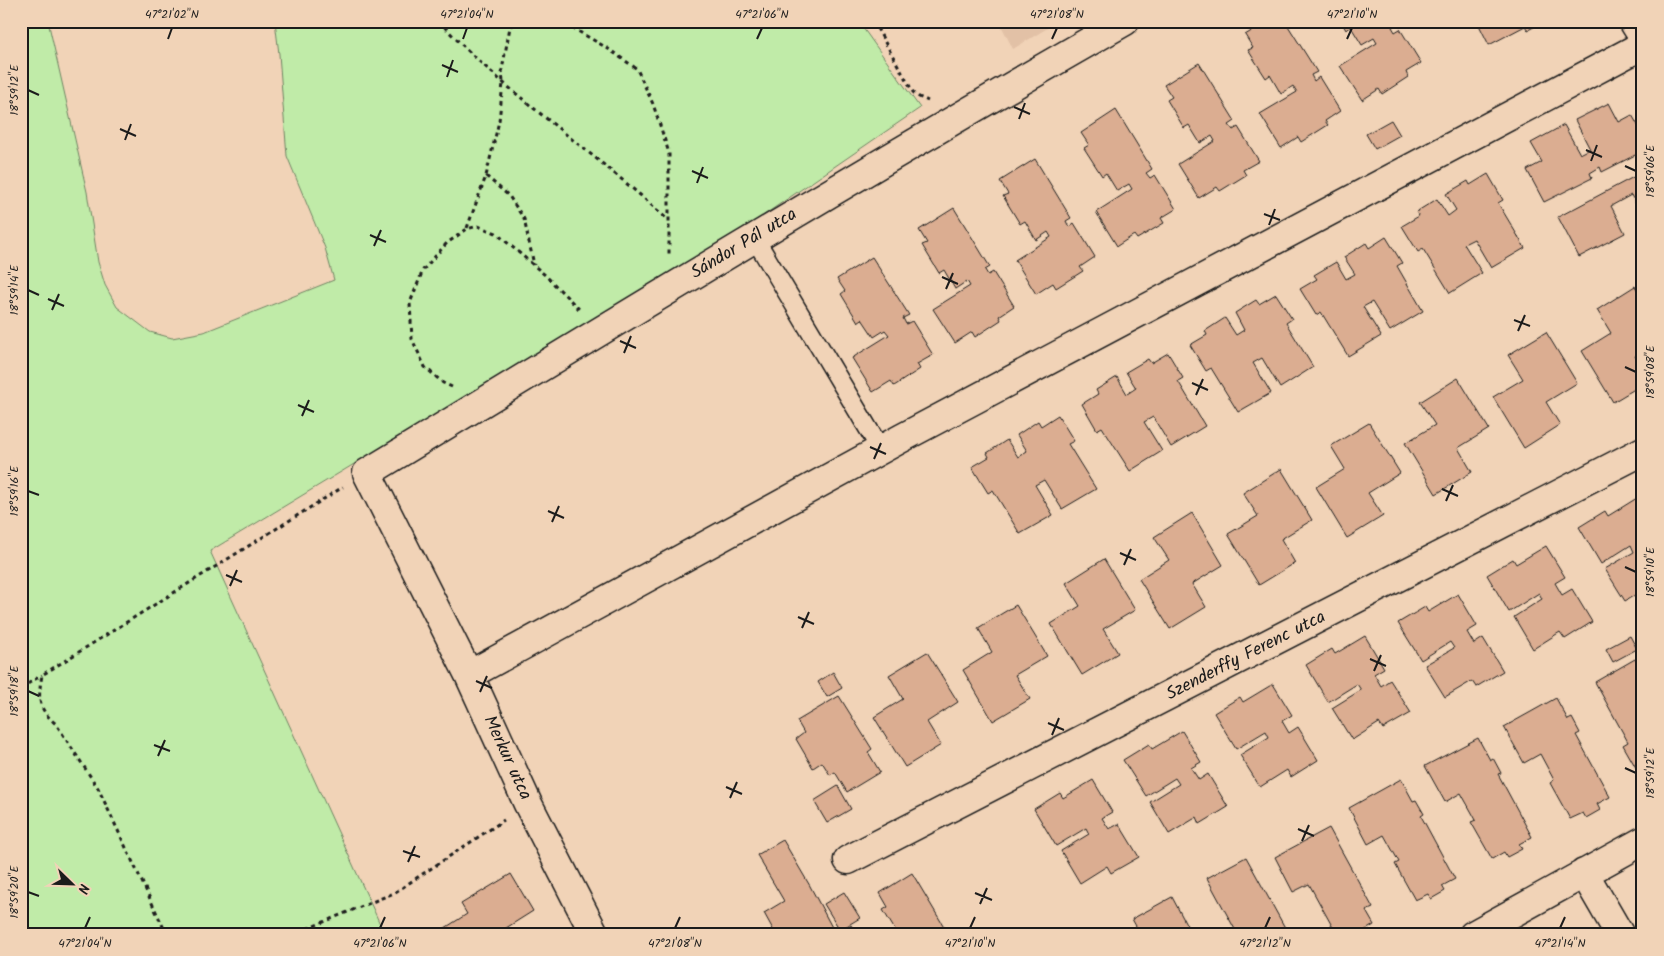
<svg xmlns="http://www.w3.org/2000/svg" width="1664" height="956" font-family="Kalam,sans-serif">
<rect width="100%" height="100%" fill="#f1d3b7"/>
<filter id="ink" filterUnits="userSpaceOnUse"><feTurbulence type="fractalNoise" baseFrequency=".02" numOctaves="2"/><feDisplacementMap in="SourceGraphic" scale="10" xChannelSelector="R" yChannelSelector="G"/><feConvolveMatrix kernelMatrix="1 2 1 2 8 2 1 2 1" color-interpolation-filters="sRGB"/></filter>
<g filter="url(#ink)">
<path fill="#e2c1a6" d="M999,21H1059L1013,49Z"/>
<path fill="#c0eba8" stroke="#6e8462" d="M21,21H48L87,192L98,262L105,285L117,307L150,332L172,338L204,332L334,280L325,248L287,156L279,54L275,21H858L920,108L742,230L210,551L385,935H21Z"/>
<path fill="#dbad91" stroke="#1c1c1c" d="M1268,21H1285L1317,72L1311,75L1314,81L1319,77L1340,111L1325,121L1328,125L1301,142L1298,137L1281,148L1260,114L1297,92L1293,86L1281,94L1270,75L1266,78L1248,50L1253,48L1245,35Z
M1341,21H1396L1397,23L1392,27L1395,32L1400,29L1421,63L1406,72L1408,77L1382,94L1379,89L1362,100L1340,66L1377,43L1374,38L1362,45L1351,27L1346,30Z
M1477,21H1545L1528,30L1525,26L1489,45Z
M1199,63L1235,121L1229,125L1233,130L1238,127L1259,161L1243,170L1246,175L1220,191L1217,187L1199,198L1178,164L1215,141L1212,136L1200,143L1189,125L1184,128L1167,100L1172,97L1164,85Z
M1609,103L1619,122L1632,115L1643,134V151L1602,172L1600,167L1590,173L1592,178L1544,202L1527,170L1542,162L1531,143L1564,125L1580,154L1590,149L1575,120Z
M1116,110L1152,169L1146,173L1150,178L1155,175L1176,209L1161,218L1164,223L1137,239L1134,235L1117,246L1096,212L1132,189L1129,184L1117,191L1106,173L1102,176L1084,148L1089,145L1081,133Z
M1391,120L1400,135L1375,149L1366,134Z
M1035,159L1071,218L1066,221L1069,227L1074,223L1095,257L1080,267L1083,271L1056,288L1053,283L1036,294L1015,260L1051,237L1048,232L1036,240L1025,221L1020,224L1003,196L1008,194L1000,181Z
M1643,172V217L1631,195L1611,206L1625,233L1579,257L1558,217Z
M1488,174L1503,200L1498,203L1525,248L1491,268L1474,239L1464,244L1482,273L1450,293L1423,249L1418,252L1402,226L1419,216L1416,212L1437,199L1448,216L1456,210L1446,194L1468,181L1470,185Z
M954,208L990,267L985,270L988,275L993,272L1014,306L999,316L1001,320L975,337L972,332L955,343L933,309L970,286L967,281L955,289L944,270L939,273L922,245L927,243L919,230Z
M1386,237L1402,263L1397,266L1423,311L1390,331L1372,302L1363,307L1381,336L1348,356L1321,312L1316,315L1300,289L1317,279L1314,275L1336,262L1346,279L1355,274L1344,257L1366,243L1369,248Z
M872,257L909,315L903,318L906,324L912,321L933,355L917,364L920,369L894,386L891,381L873,392L852,358L889,335L885,330L874,337L862,319L858,322L841,294L845,291L837,279Z
M1635,286L1643,299V351L1635,356L1643,370V384L1613,402L1582,351L1611,333L1597,310Z
M1276,294L1292,319L1286,323L1313,367L1280,388L1262,358L1253,363L1271,393L1238,412L1211,368L1206,371L1190,345L1207,335L1205,331L1225,318L1236,335L1244,330L1235,313L1256,300L1259,304Z
M1546,332L1577,383L1546,402L1560,425L1524,448L1493,397L1523,379L1508,355Z
M1168,353L1183,378L1178,381L1205,426L1171,447L1153,417L1144,422L1162,451L1130,471L1102,427L1097,430L1082,404L1098,394L1096,390L1117,377L1127,394L1136,388L1126,372L1148,359L1151,363Z
M1458,378L1489,429L1458,448L1472,472L1436,494L1405,443L1435,425L1420,402Z
M1058,415L1074,441L1068,444L1096,489L1062,509L1044,480L1035,485L1053,515L1020,534L993,490L988,493L972,467L989,457L987,453L1007,440L1018,457L1027,451L1017,435L1038,421L1041,426Z
M1369,423L1400,473L1368,493L1383,516L1347,538L1316,487L1345,469L1331,446Z
M1281,469L1312,520L1281,539L1295,563L1259,585L1228,534L1258,516L1243,493Z
M1637,498L1643,507V590L1625,601L1605,569L1634,552L1631,545L1601,564L1579,527L1605,511L1608,516Z
M1192,513L1223,565L1192,584L1206,607L1170,629L1139,579L1169,560L1154,537Z
M1546,546L1565,577L1555,583L1562,595L1572,589L1592,622L1565,639L1560,632L1533,649L1514,617L1542,599L1539,593L1509,612L1487,575L1513,559L1516,564Z
M1104,559L1135,610L1103,629L1118,653L1082,675L1051,624L1080,606L1066,583Z
M1458,594L1477,626L1467,632L1474,644L1483,638L1503,671L1476,687L1472,681L1445,697L1425,665L1454,648L1450,642L1421,660L1398,623L1425,607L1428,612Z
M1016,605L1047,656L1015,675L1030,699L993,721L963,670L992,652L978,628Z
M1365,636L1384,668L1374,674L1381,686L1390,680L1411,713L1383,729L1379,723L1352,740L1332,708L1361,690L1357,684L1328,702L1306,665L1332,649L1335,654Z
M1630,636L1637,649L1613,662L1606,649Z
M927,652L958,702L927,722L941,745L905,767L874,717L903,699L889,675Z
M1635,659L1643,673V780L1623,745L1628,742L1595,682Z
M833,672L842,688L827,697L818,682Z
M1273,684L1292,715L1282,721L1289,733L1298,727L1318,760L1291,777L1287,770L1260,787L1240,755L1269,737L1266,731L1236,749L1214,713L1240,697L1243,702Z
M839,696L872,749L868,752L880,772L847,792L835,772L830,775L822,762L813,768L796,739L804,733L797,721Z
M1556,698L1568,720L1572,718L1580,733L1576,735L1610,797L1597,804L1600,810L1586,818L1583,813L1570,819L1550,783L1554,780L1540,754L1524,763L1504,727Z
M1182,731L1201,762L1191,768L1199,780L1208,774L1228,807L1200,824L1197,817L1169,834L1150,802L1179,784L1175,778L1146,796L1123,760L1149,744L1152,749Z
M1478,738L1490,760L1493,758L1501,773L1498,774L1532,837L1519,844L1522,849L1507,857L1504,852L1492,859L1471,822L1476,820L1461,793L1445,802L1425,766Z
M1401,779L1413,801L1416,800L1424,814L1421,816L1455,879L1442,886L1445,891L1431,899L1428,894L1415,900L1395,864L1399,862L1384,835L1368,844L1349,808Z
M1093,780L1112,812L1102,818L1109,829L1119,824L1139,857L1111,873L1107,866L1080,883L1061,851L1089,834L1086,828L1056,846L1034,809L1060,793L1063,798Z
M838,786L851,809L827,823L814,801Z
M1329,828L1373,908L1366,911L1374,925L1357,935H1337L1309,884L1293,892L1275,857Z
M783,840L810,886L836,935H776L764,913L784,901L757,855Z
M1246,857L1289,935H1238L1207,878Z
M912,873L949,935H898L883,910L888,907L880,893Z
M511,874L533,911L495,935H434L467,914L461,904Z
M844,892L860,918L840,930L824,904Z
M1172,897L1192,935H1141L1132,919Z
M851,925L857,935H841L840,932Z"/>
<g fill="none" stroke-linecap="round" stroke-linejoin="round">
<defs>
<path id="service" d="M754,237L881,450"/>
<path id="minor" d="M1633,21L1643,37
M469,675L902,438L1643,45
M848,860L1643,451
M1584,873L1620,935
M595,935L528,804L469,675L367,473C618,320 869,167 1125,21
M1473,935L1643,841"/>
</defs>
<use href="#service" stroke="#1c1c1c" stroke-width="21"/>
<use href="#minor" stroke="#1c1c1c" stroke-width="31"/>
<path stroke="#1c1c1c" stroke-width="3" stroke-dasharray="4 4" stroke-linecap="butt" d="M439,21C508,96 594,151 668,220
M561,21L571,27
M567,21L571,27L607,48L637,69L653,104L669,153V257
M873,21L913,92L919,97L928,101
M486,176L509,196L524,219L534,265
M467,228L486,176L499,121L503,83L502,70L510,27L514,21
M452,387L443,383L425,367L412,339L410,303L423,270L447,243L467,229L478,226L496,233L545,275L581,311
M21,688L42,675
M167,935L98,788L56,724C37,708 38,698 42,675L343,487
M292,935L394,893L504,820"/>
<use href="#service" stroke="#f1d3b7" stroke-width="18"/>
<use href="#minor" stroke="#f1d3b7" stroke-width="28"/>
</g>
</g>
<path fill="none" stroke="#1c1c1c" stroke-width="2" d="M168,39L172,28M463,39L467,28M757,39L762,28M1052,39L1057,28M1347,39L1352,28M442,65L458,72M447,77L453,60M28,90L39,95M1014,107L1030,114M1019,119L1025,103M120,129L136,136M125,140L131,124M1586,150L1602,157M1591,161L1597,145M1625,166L1636,171M692,171L708,178M697,183L703,167M1264,214L1280,220M1269,225L1275,209M370,235L386,242M374,246L381,230M942,277L958,284M946,289L953,273M28,290L39,295M48,299L64,306M52,310L59,294M1514,320L1530,326M1518,331L1525,315M620,341L636,348M624,353L631,336M1625,367L1636,372M1192,383L1208,390M1196,395L1203,379M298,405L314,412M302,416L309,400M870,447L886,454M874,459L881,443M1442,489L1458,496M28,491L39,495M1446,501L1453,485M548,511L564,518M552,522L559,506M1120,553L1136,560M1124,565L1131,549M1625,567L1636,572M226,575L242,582M230,586L237,570M798,617L814,624M802,628L809,612M1370,659L1386,666M1374,671L1381,655M476,681L492,688M28,691L39,696M480,692L487,676M1048,723L1064,730M1052,735L1059,718M154,745L170,751M158,756L165,740M1625,768L1636,773M726,787L742,794M730,798L737,782M1298,829L1314,836M1302,841L1309,825M403,851L420,857M408,862L415,846M28,892L39,896M975,893L992,900M980,904L987,888M85,928L90,917M380,928L385,917M675,928L680,917M970,928L975,917M1265,928L1270,917M1560,928L1565,917"/>
<g text-anchor="middle" dominant-baseline="central" stroke-width="4" stroke-linejoin="round" paint-order="stroke">
<g font-size="18" fill="#1c1c1c" stroke="#f1d3b7">
<text transform="translate(744 244) rotate(-31)">Sándor Pál utca</text>
<text transform="translate(1246 656) rotate(-27)">Szenderffy Ferenc utca</text>
<text transform="translate(507 758) rotate(65)">Merkur utca</text>
</g>
</g>
<rect width="1664" height="956" fill="none" stroke="#f1d3b7" stroke-width="55"/>
<g transform="translate(72 884) rotate(113)" stroke="#f1d3b7" stroke-width="4" paint-order="stroke">
<path d="M0-4L9 19L0 12L-9 19Z" fill="#1c1c1c"/>
<text y="-8" font-size="14" font-weight="bold" text-anchor="middle" fill="#1c1c1c">N</text>
</g>
<rect x="28" y="28" width="1608" height="900" fill="none" stroke="#1c1c1c" stroke-width="2"/>
<g font-size="12" text-anchor="middle" fill="#1c1c1c">
<text x="172" y="18">47°21'02"N</text>
<text x="467" y="18">47°21'04"N</text>
<text x="762" y="18">47°21'06"N</text>
<text x="1057" y="18">47°21'08"N</text>
<text x="1352" y="18">47°21'10"N</text>
<text transform="translate(14 90) rotate(-90)" y="4">18°59'12"E</text>
<text transform="translate(1650 171) rotate(-90)" y="4">18°59'06"E</text>
<text transform="translate(14 290) rotate(-90)" y="4">18°59'14"E</text>
<text transform="translate(1650 372) rotate(-90)" y="4">18°59'08"E</text>
<text transform="translate(14 491) rotate(-90)" y="4">18°59'16"E</text>
<text transform="translate(1650 572) rotate(-90)" y="4">18°59'10"E</text>
<text transform="translate(14 691) rotate(-90)" y="4">18°59'18"E</text>
<text transform="translate(1650 773) rotate(-90)" y="4">18°59'12"E</text>
<text transform="translate(14 892) rotate(-90)" y="4">18°59'20"E</text>
<text x="85" y="947">47°21'04"N</text>
<text x="380" y="947">47°21'06"N</text>
<text x="675" y="947">47°21'08"N</text>
<text x="970" y="947">47°21'10"N</text>
<text x="1265" y="947">47°21'12"N</text>
<text x="1560" y="947">47°21'14"N</text>
</g>
</svg>
